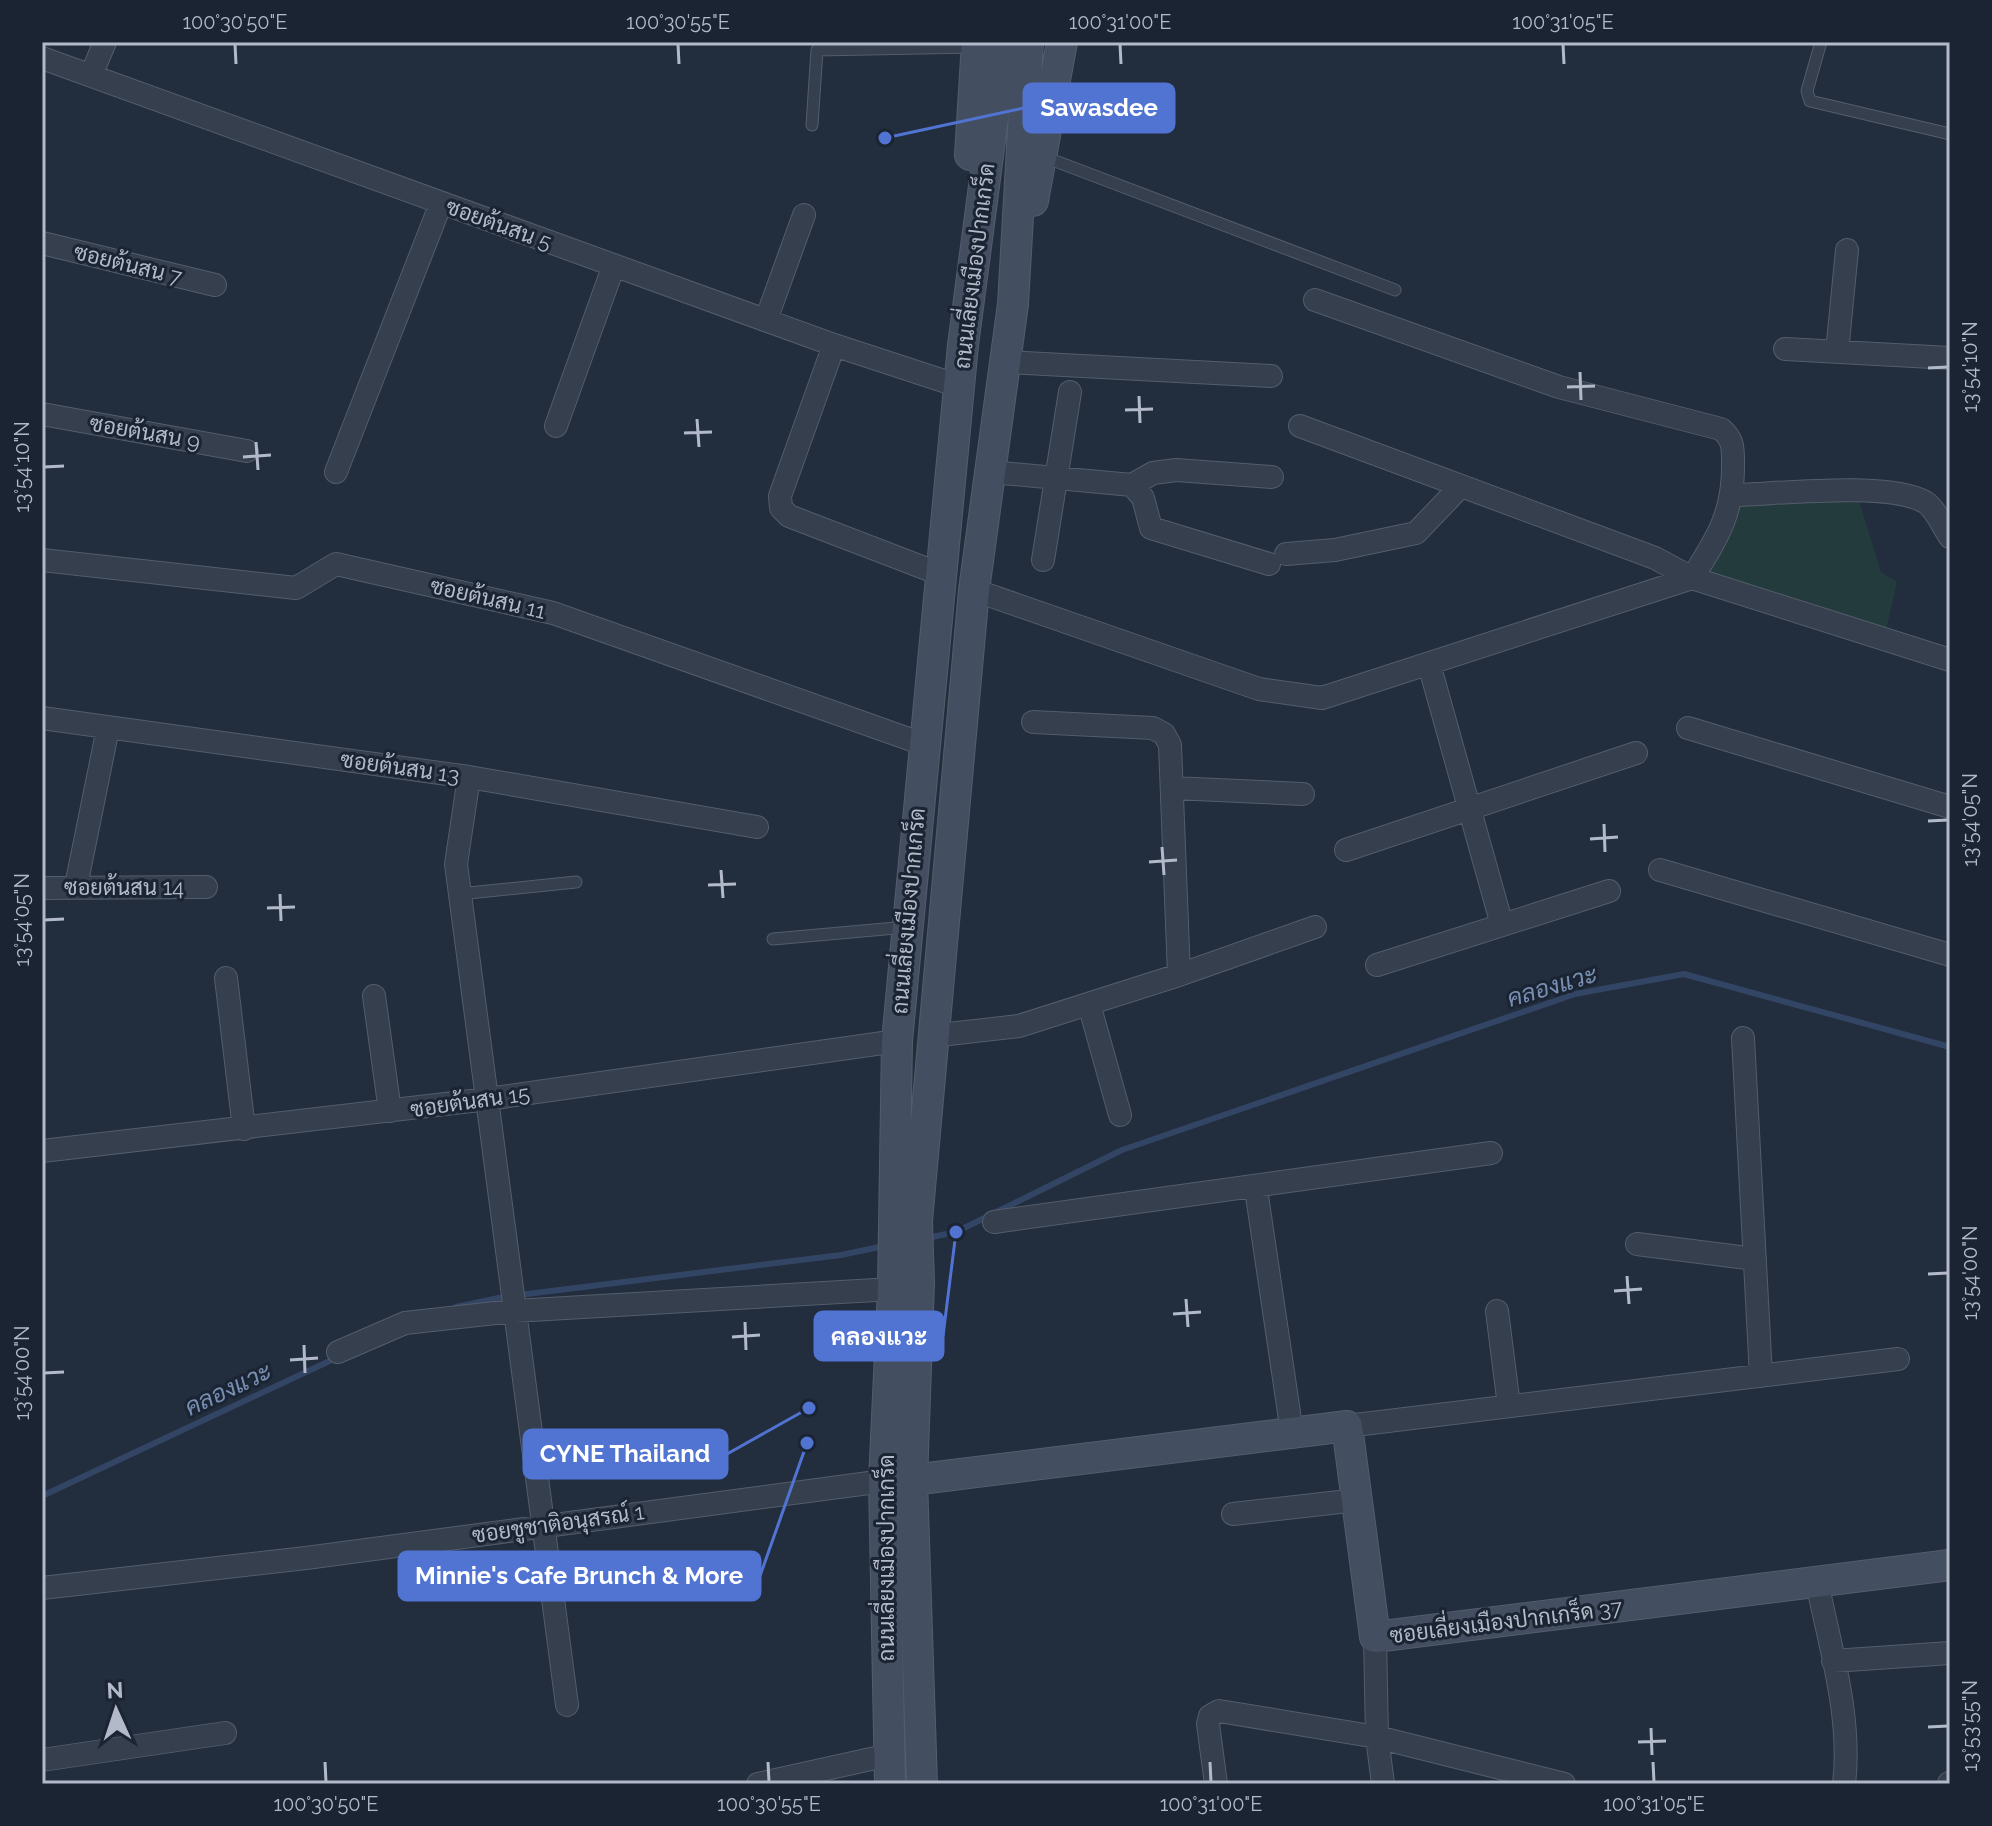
<svg xmlns="http://www.w3.org/2000/svg" width="1992" height="1826" font-family="Raleway,Sarabun,sans-serif">
<rect width="100%" height="100%" fill="#222d3d"/>
<path fill="#243b3e" d="M1856,491L1881,572L1897,582L1884,639L1693,578L1734,495Z"/>
<g fill="none" stroke-linecap="round" stroke-linejoin="round">
<path stroke="#334564" stroke-width="6" d="M927,1238L956,1232L1122,1150L1575,994L1684,974L1950,1047
M519,1295L841,1255L884,1246
M456,1307L508,1296
M42,1496L336,1358"/>
<defs>
<path id="lane" d="M1821,42L1807,91L1810,101L1950,134
M812,125L817,50L976,47
M1042,156L1395,290
M459,894L576,882
M773,939L907,927"/>
<path id="street" d="M42,58L834,345L959,386
M91,75L105,42
M42,243L215,285
M766,320L804,215
M834,345L780,496L781,508L789,516L940,574
M1785,349L1950,358
M1837,352L1847,250
M1006,362L1271,376
M42,414L247,451
M556,426L614,265
M1300,426L1655,558L1692,578L1950,660
M336,472L441,203
M991,472L1132,485L1153,473L1176,470L1272,477
M1132,485L1143,498L1151,528L1269,564
M1734,495C1778,494 1888,481 1925,502C1935,508 1943,527 1950,537
M1286,554L1335,550L1416,533L1460,487
M42,560L296,588L336,564L553,613L923,744
M1043,560L1070,392
M974,590L1259,689L1322,698L1692,578C1718,537 1734,512 1733,462C1733,447 1733,439 1721,429L1559,387L1315,300
M1429,664L1502,925
M42,718L469,777L757,827
M1688,728L1950,807
M469,777L456,864L567,1705
M1173,788L1303,794
M1346,850L1636,753
M1660,870L1950,955
M76,886L108,728
M42,888L206,887
M1377,965L1609,891
M1179,975L1315,927
M226,978L244,1129
M374,996L390,1111
M1089,1004L1120,1115
M931,1036L1019,1026L1179,975L1170,745L1164,734L1153,728L1033,722
M1743,1038L1761,1376
M42,1151L488,1099L897,1041
M1256,1189L1292,1433
M994,1222L1491,1153
M1637,1244L1755,1259
M1497,1311L1509,1406
M338,1352L405,1323L514,1311L893,1289
M1347,1426L1898,1359
M1233,1514L1357,1500
M1817,1582C1830,1647 1852,1717 1844,1784
M42,1588L306,1558L884,1481
M1375,1637L1377,1737L1383,1784
M1833,1661L1950,1653
M42,1760L225,1733
M1949,1783H1950
M758,1784L889,1755
M1216,1784L1208,1724L1210,1716L1219,1711L1377,1737L1564,1784"/>
<path id="secondary" d="M970,155L977,42
M1033,201L1062,42
M912,1480L1347,1426L1375,1637L1950,1565
M890,1784L884,1481L893,1289L897,1041L963,345L1003,42
M922,1784L912,1480L919,1283L917,1221L974,590L1013,304L1028,42"/>
</defs>
<use href="#lane" stroke="#545d6b" stroke-width="13"/>
<use href="#street" stroke="#545d6b" stroke-width="24"/>
<use href="#secondary" stroke="#545d6b" stroke-width="32"/>
<use href="#lane" stroke="#363f4d" stroke-width="11"/>
<use href="#street" stroke="#363f4d" stroke-width="22"/>
<use href="#secondary" stroke="#444e61" stroke-width="30"/>
</g>
<path fill="none" stroke="#b2bac9" stroke-width="3" d="M235,44L236,64M678,44L679,64M1120,44L1121,64M1563,44L1564,64M1928,368L1948,367M1580,372L1581,400M1567,387L1595,386M1139,396L1140,423M1125,410L1153,409M697,419L699,447M684,433L712,432M256,442L258,470M243,457L271,455M44,467L64,466M1928,821L1948,820M1604,824L1605,852M1590,839L1618,837M1162,847L1164,875M1149,862L1177,860M721,870L723,898M708,885L736,884M280,894L281,921M267,908L295,907M44,920L64,919M1928,1274L1948,1273M1627,1276L1629,1304M1614,1291L1642,1289M1186,1299L1188,1327M1173,1314L1201,1312M745,1322L746,1350M732,1337L760,1335M304,1345L305,1373M290,1360L318,1358M44,1373L64,1372M1928,1727L1948,1726M1651,1728L1652,1755M1638,1742L1666,1741M325,1762L326,1782M768,1762L769,1782M1210,1762L1211,1782M1653,1762L1654,1782"/>
<g text-anchor="middle" dominant-baseline="central" stroke-width="6" stroke-linejoin="round" paint-order="stroke">
<g font-size="22" fill="#b2bac9" stroke="#1b2432">
<text transform="translate(499 224) rotate(20)">ซอยต้นสน 5</text>
<text transform="translate(128 264) rotate(14)">ซอยต้นสน 7</text>
<text transform="translate(974 266) rotate(-83)">ถนนเลี่ยงเมืองปากเกร็ด</text>
<text transform="translate(145 432) rotate(10)">ซอยต้นสน 9</text>
<text transform="translate(488 598) rotate(13)">ซอยต้นสน 11</text>
<text transform="translate(400 767) rotate(8)">ซอยต้นสน 13</text>
<text x="124" y="887">ซอยต้นสน 14</text>
<text transform="translate(908 911) rotate(-85)">ถนนเลี่ยงเมืองปากเกร็ด</text>
<text transform="translate(470 1101) rotate(-8)">ซอยต้นสน 15</text>
<text transform="translate(558 1523) rotate(-8)">ซอยชูชาติอนุสรณ์ 1</text>
<text transform="translate(886 1558) rotate(-90)">ถนนเลี่ยงเมืองปากเกร็ด</text>
<text transform="translate(1506 1621) rotate(-7)">ซอยเลี่ยงเมืองปากเกร็ด 37</text>
</g>
<g font-size="24" font-style="italic" fill="#788eb2" stroke="#1b2432">
<text transform="translate(1552 986) rotate(-16)">คลองแวะ</text>
<text transform="translate(228 1389) rotate(-25)">คลองแวะ</text>
</g>
</g>
<path fill="none" stroke="#5174d3" stroke-width="3" d="M885 138L1024 108M956 1232L943 1336M809 1408L727 1454M807 1443L760 1576"/>
<g fill="#5174d3" stroke="#1b2432" stroke-width="3">
<circle cx="885" cy="138" r="8"/>
<circle cx="956" cy="1232" r="8"/>
<circle cx="809" cy="1408" r="8"/>
<circle cx="807" cy="1443" r="8"/>
</g>
<g fill="#5174d3" stroke="#5174d3" stroke-width="3">
<rect x="1024" y="84" width="150" height="48" rx="8"/>
<rect x="815" y="1312" width="128" height="48" rx="8"/>
<rect x="524" y="1430" width="203" height="48" rx="8"/>
<rect x="399" y="1552" width="361" height="48" rx="8"/>
</g>
<g font-size="24" text-anchor="middle" font-weight="bold" fill="#fff">
<text x="1099" y="116">Sawasdee</text>
<text x="879" y="1345">คลองแวะ</text>
<text x="625" y="1462">CYNE Thailand</text>
<text x="579" y="1584">Minnie's Cafe Brunch &amp; More</text>
</g>
<rect width="1992" height="1826" fill="none" stroke="#1b2432" stroke-width="88"/>
<g transform="translate(116 1710) rotate(357)" stroke="#1b2432" stroke-width="6" paint-order="stroke">
<path d="M0-6L14 30L0 20L-14 30Z" fill="#b2bac9"/>
<text y="-12" font-size="22" font-weight="bold" text-anchor="middle" fill="#b2bac9">N</text>
</g>
<rect x="44" y="44" width="1904" height="1738" fill="none" stroke="#b2bac9" stroke-width="3"/>
<g font-size="20" text-anchor="middle" fill="#b2bac9">
<text x="235" y="29">100°30'50"E</text>
<text x="678" y="29">100°30'55"E</text>
<text x="1120" y="29">100°31'00"E</text>
<text x="1563" y="29">100°31'05"E</text>
<text transform="translate(1970 367) rotate(-90)" y="7">13°54'10"N</text>
<text transform="translate(22 467) rotate(-90)" y="7">13°54'10"N</text>
<text transform="translate(1970 820) rotate(-90)" y="7">13°54'05"N</text>
<text transform="translate(22 920) rotate(-90)" y="7">13°54'05"N</text>
<text transform="translate(1970 1273) rotate(-90)" y="7">13°54'00"N</text>
<text transform="translate(22 1373) rotate(-90)" y="7">13°54'00"N</text>
<text transform="translate(1970 1726) rotate(-90)" y="7">13°53'55"N</text>
<text x="326" y="1811">100°30'50"E</text>
<text x="769" y="1811">100°30'55"E</text>
<text x="1211" y="1811">100°31'00"E</text>
<text x="1654" y="1811">100°31'05"E</text>
</g>
</svg>
